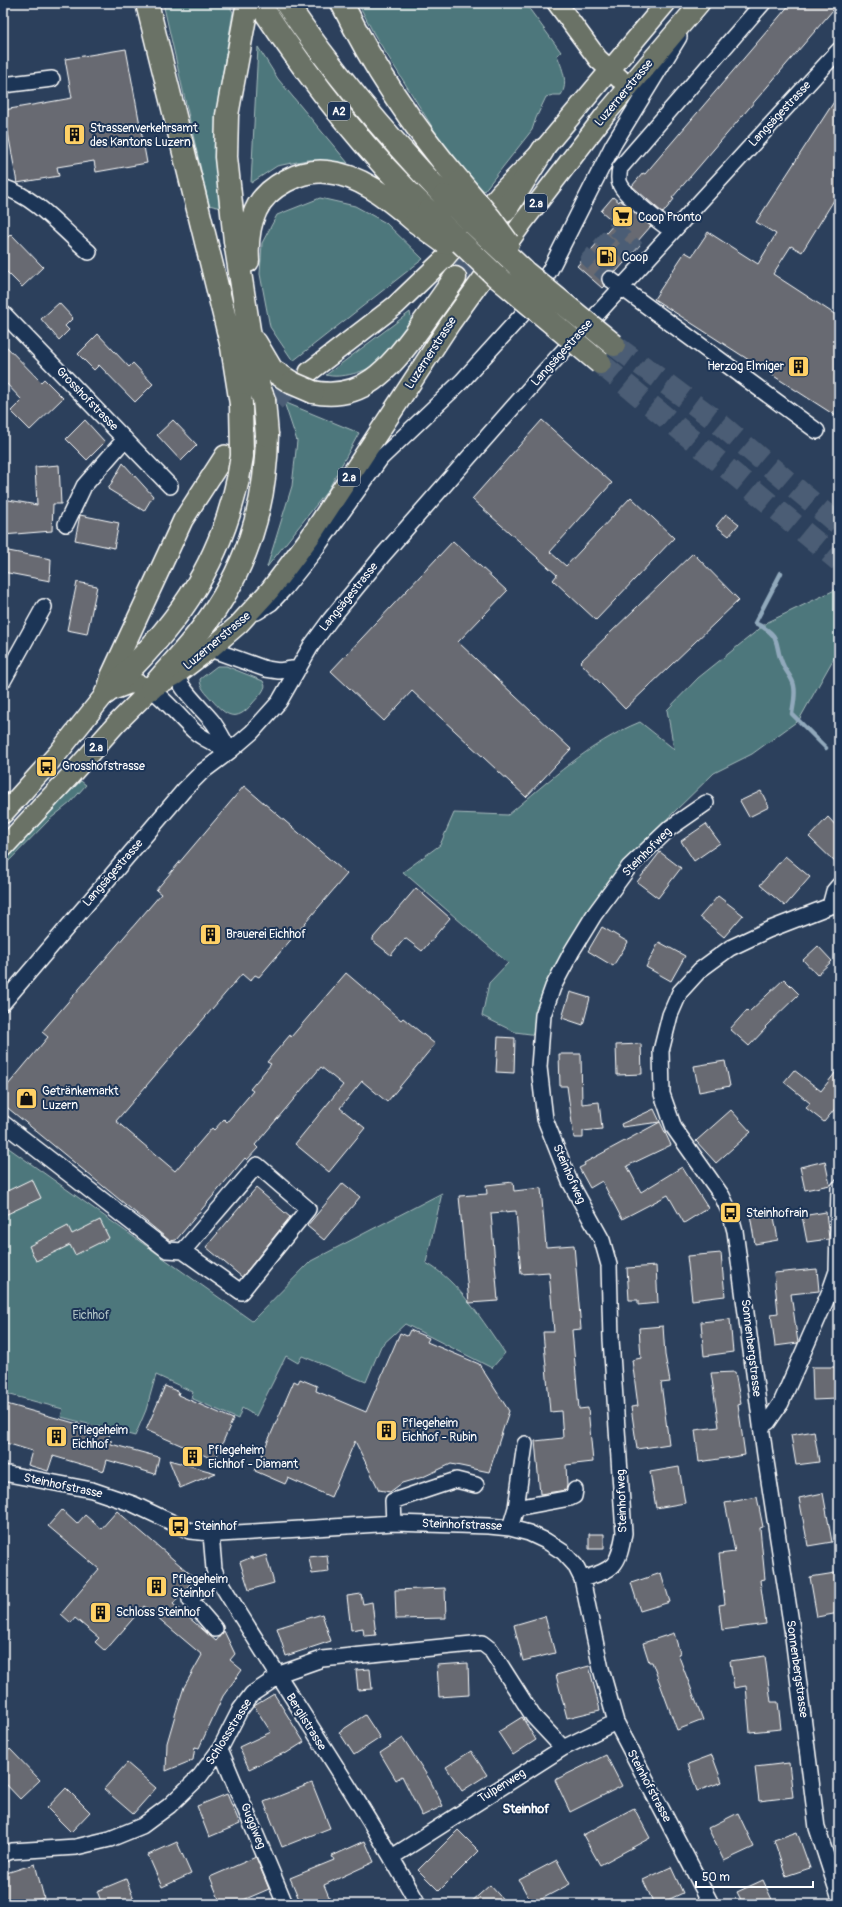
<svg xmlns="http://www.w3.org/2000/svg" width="842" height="1907" font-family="Pangolin,sans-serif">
<rect width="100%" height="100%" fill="#2c405c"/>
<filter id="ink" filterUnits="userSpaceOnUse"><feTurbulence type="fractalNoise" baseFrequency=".025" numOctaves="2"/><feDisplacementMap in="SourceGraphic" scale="8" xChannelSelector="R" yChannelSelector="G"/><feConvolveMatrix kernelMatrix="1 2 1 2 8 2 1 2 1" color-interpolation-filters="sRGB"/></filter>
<g filter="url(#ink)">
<path fill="#4e777b" stroke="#a6bbbd" d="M163,3H228L233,12L222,78L221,208L209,205Z
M358,3H525L561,52L557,55C562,68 569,83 561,95H553L546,97L536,118L532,130L484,191L461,167L436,133L374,34Z
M258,47L278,79L348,163L307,160L277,166L251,183Z
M320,198L355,206L386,223L423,259L293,361L270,327L260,274L262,243L277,215Z
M410,312L412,322C401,335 391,351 378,362C367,372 340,379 326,375Z
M284,402L359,433L328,490L267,567L292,486L297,441Z
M839,588V649L799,720L752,754L714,773L634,851L599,897L538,1035L515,1032L482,1016L489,983L508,963L403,872L440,845L454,813L508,815C550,780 589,743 640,722L674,749L667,710L698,678L768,622Z
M217,666H226L263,681L265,686C263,693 257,698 252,704C236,723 226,716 212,700C206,693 200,688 200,679Z
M81,781L86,785L70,803L50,819L3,867V859L28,831Z
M3,1144L252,1321L311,1261L442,1193L426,1263C458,1280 484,1323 505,1353L492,1368L405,1324L381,1346L366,1382L302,1356L298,1363L286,1356L256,1416L242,1408L238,1419L191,1398L193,1392L156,1375L146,1410L135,1436L61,1417L63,1409L3,1393Z"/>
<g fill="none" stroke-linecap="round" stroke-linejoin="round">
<path stroke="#91a9bc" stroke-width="4.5" d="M781,573L755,623C785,637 772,644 784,667C788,674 793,679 794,686C796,695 793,706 792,714L826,748"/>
</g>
<path fill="#686b72" stroke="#fff" d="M791,3H839L672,198L674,199L663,213L632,186L643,173L645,174Z
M126,49L147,163L96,172L94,161L57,167L59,176L17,183L4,110L72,98L65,59Z
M839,94V192L802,252L791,246L773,274L839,317V418L654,299L685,252L692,256L708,232L758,264L776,234L756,222Z
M613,197L619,202L620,200L651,226L637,242L640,245L616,272L611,270L603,273L601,278L604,286L602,288L577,266L615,223L601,211Z
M11,234L43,267L22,287L3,268V242Z
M59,303L73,318L65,326L69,330L59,340L41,319Z
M98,334L129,367L133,363L153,384L135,402L99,365L94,370L78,354Z
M3,343L41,382L44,379L63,398L30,430L11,411L22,400L3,380Z
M85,420L105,442L87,460L66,439Z
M173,420L197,445L181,461L157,435Z
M542,420L612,483L550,552L566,566L631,497L674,538L596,620L553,580L557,575L472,499Z
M123,463L153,496L144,511L108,489Z
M59,465L61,504H53L52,531L3,535V499L37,505L35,467Z
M726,514L739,524L729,536L716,526Z
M80,515L119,523L114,548L75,540Z
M453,541L507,591L458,642L571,749L526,797L412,691L384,721L331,671Z
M3,550L51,559L50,581L3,572Z
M693,553L739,600L625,709L580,662Z
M77,582L97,586L87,634L67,630Z
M244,786L347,874L259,977L255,975L250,981L242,974L116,1121L175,1171L212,1128L214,1130L224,1119L227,1122L253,1091L250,1089L271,1064L267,1062L290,1035L291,1037L346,973L401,1020L403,1018L435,1044L387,1102L362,1081L340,1108L365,1128L329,1172L295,1144L343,1085L321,1067L255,1145L258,1148L247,1160L245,1158L176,1240L170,1241L3,1104V1091L48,1037L42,1032L161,894L156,890Z
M761,791L769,807L749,817L740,801Z
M828,817L839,829V866L809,837Z
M706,824L720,843L694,861L681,841Z
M660,852L681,868L658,898L637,882Z
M785,856L810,877L785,906L760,885Z
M416,888L450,918L422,951L405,938L391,955L373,941V938Z
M718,896L743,915L724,937L700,917Z
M602,927L628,942L613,966L588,951Z
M659,942L685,956L671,981L646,967Z
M818,946L832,961L817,975L803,960Z
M784,979L799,994L765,1027L766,1028L749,1046L730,1029L747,1010L749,1012Z
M570,992L590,998L583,1025L562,1018Z
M498,1037L515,1038L514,1073L496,1072Z
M641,1044L642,1074L617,1075L616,1045Z
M559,1054H581L582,1104L599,1102L602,1129L583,1131V1138H574L567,1086H560Z
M725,1061L730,1086L699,1092L694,1066Z
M839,1068V1104L824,1122L806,1108L810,1103L784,1082L794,1070L821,1091Z
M654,1109L671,1145L627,1166L641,1192L682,1167L708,1208L684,1223L668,1195L622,1219L602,1181L590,1188L579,1168L585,1165L584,1163L660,1122L622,1127L621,1124Z
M731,1110L751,1132L716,1163L696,1141Z
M825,1161L830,1185L805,1190L800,1167Z
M32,1179L41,1198L3,1216V1193Z
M513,1182L514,1191L541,1188L546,1247L574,1245L581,1329L572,1330L579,1409L588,1408L593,1462L566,1465L567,1485L566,1490L540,1494L535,1441L563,1438L561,1411L550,1412L543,1332H554L549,1272L521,1274L516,1211L491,1213L498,1301L469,1303L459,1196L487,1194L486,1185Z
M343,1183L360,1197L324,1240L307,1226Z
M256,1188L290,1217L242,1277L206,1247Z
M773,1211L778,1240L755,1244L750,1215Z
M826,1212L829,1239L807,1242L802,1216Z
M100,1220L109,1238L75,1255L70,1245L36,1261L29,1246L68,1226L72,1234Z
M721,1253L725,1296L692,1300L687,1256Z
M656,1266L658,1303L638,1305V1300H629L627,1268Z
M817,1269L819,1291L791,1294L798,1343L775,1346L771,1314L778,1313L774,1273Z
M730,1319L733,1352L704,1356L701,1322Z
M663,1326L665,1355L670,1382L661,1383L669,1444L637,1449L631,1407L638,1406L632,1360L641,1358L639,1328Z
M410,1330L429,1338L427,1342L479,1364L509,1411L489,1472L451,1464L423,1477L402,1483L390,1492L379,1490L355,1441L331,1497L288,1478L285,1484L255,1471L294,1381L298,1383L300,1379L317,1386L316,1391L366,1412L400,1333L407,1336Z
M812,1367H836L837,1399L813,1400Z
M735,1372L741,1404L738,1405L745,1455L699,1462L695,1430L719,1427L711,1373Z
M165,1386L179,1392L178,1395L233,1419L215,1460L146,1430Z
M3,1403L110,1433L108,1440L112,1441L111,1444L159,1457L155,1474L107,1460L104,1471L53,1456L48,1471L28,1465L32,1451L3,1442Z
M814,1431L819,1462L796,1465L791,1435Z
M169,1460L216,1473L180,1488Z
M679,1467L685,1503L656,1508L650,1472Z
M823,1493L832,1542L808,1546L799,1498Z
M757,1497L763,1527L760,1528L765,1579L760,1580L766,1624L722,1630L719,1605L725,1604L719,1554L735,1552L725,1503Z
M62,1510L77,1524L85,1515L101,1529L117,1511L195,1578L173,1604L216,1641L224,1631L235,1654L230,1660L242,1670L223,1696L199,1748L195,1747L193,1760L166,1771L167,1743L176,1712L184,1687L202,1655L144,1606L105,1651L95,1642L99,1638L75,1618L71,1623L61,1614L99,1569L48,1526Z
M589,1534H604V1549H589Z
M266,1555L274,1583L249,1590L240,1562L252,1557L253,1559Z
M327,1555L329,1572L312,1574L309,1557Z
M661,1573L670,1602L640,1611L631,1583Z
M835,1573L839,1598V1613L817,1617L810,1577Z
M445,1588L446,1618L396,1619L395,1590Z
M361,1594L363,1604L372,1602L376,1635L364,1636L363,1628L351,1630L347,1596Z
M322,1614L331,1641L286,1656L277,1628Z
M545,1616L555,1653L523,1661L514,1625Z
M674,1633L680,1653L678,1654L703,1720L677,1730L652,1662H649L643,1643Z
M765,1656L771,1702H778L781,1729L750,1732L746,1686L734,1688L730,1661Z
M468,1663L469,1695L439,1697L437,1665Z
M589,1666L600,1710L567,1718L556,1675Z
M370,1669L372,1689L358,1690L356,1670Z
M274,1694L304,1742L285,1754L284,1753L249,1769L239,1747L271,1732L254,1706Z
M365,1715L380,1738L354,1755L339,1732Z
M522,1717L536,1740L513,1755L498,1732Z
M403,1738L430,1780L443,1806L422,1816L402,1776L396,1780L380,1753Z
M10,1749L40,1780L20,1799L3,1781V1756Z
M471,1751L487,1775L462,1791L446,1767Z
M606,1755L622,1786L570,1812L555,1780Z
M712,1755L722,1782L697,1791L688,1764Z
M127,1763L156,1788L133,1814L104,1789Z
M789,1763L793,1797L759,1801L755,1767Z
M312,1783L330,1828L282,1847L264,1802Z
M66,1788L90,1812L71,1832L47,1808Z
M227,1794L240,1824L209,1837L197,1806Z
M634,1808L650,1838L600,1865L583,1835Z
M738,1813L754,1847L724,1861L708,1828Z
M458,1830L479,1851L439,1891L418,1870Z
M797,1832L810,1868L786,1876L774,1840Z
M365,1841L374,1862L324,1885L332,1904H301L290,1878L334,1860L332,1856Z
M177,1842L191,1874L162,1887L148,1855Z
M256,1857L269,1889L234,1904H221L210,1877Z
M557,1860L570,1884L532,1904L519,1880Z
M35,1864L44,1898L22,1904H3V1874Z
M671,1867L683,1893L659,1904H654L643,1880Z
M126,1879L136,1904H102L97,1891Z
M763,1880L774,1904H743L737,1892Z
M490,1885L507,1904H469Z"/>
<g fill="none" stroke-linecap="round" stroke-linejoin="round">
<path stroke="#4c5d74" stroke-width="15" stroke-dasharray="15 8" stroke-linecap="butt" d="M602,271L631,243
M610,279L588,259L615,229L637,248"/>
<path stroke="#4c5d74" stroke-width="19" stroke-dasharray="19 10" stroke-linecap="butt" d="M235,443L260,415L304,376"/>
<path stroke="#4c5d74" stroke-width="22" stroke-dasharray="22 11" stroke-linecap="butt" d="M455,278L484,239
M614,345L715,420L839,525
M600,363L839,561"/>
<defs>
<path id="minor" d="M3,85L52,79
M3,187C39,199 61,229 89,252
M672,231C661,223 625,196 620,184C618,180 619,173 620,168L763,3
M610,279L817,431
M3,313L170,486
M66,524L84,486L125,439
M257,612L271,603L285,588L313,553L381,458L462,381L521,316L550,270L613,145L679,37
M210,649L266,669L279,671L299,668
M174,664C174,685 200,706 212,721C219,730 224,741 230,751
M3,681L44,607
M151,689C167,701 179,717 194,731C204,740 218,745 230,751
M839,905L830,906L768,930L730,948L700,970L680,992L670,1015L661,1051L662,1094L674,1128L722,1196L730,1213L735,1231L765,1455L792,1629L817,1828L839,1896
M830,906L834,891L839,885
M3,1003L184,790L202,772L230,751L252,732L279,702L311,646L330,620L383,555L544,372L839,50
M3,1123L167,1250L183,1251L241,1292L308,1209L257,1165L183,1251
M761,1426L768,1422L781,1403L830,1291L837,1271L839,1188
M3,1473L92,1490L133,1504L190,1531L220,1534L394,1523L489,1526L510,1528L529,1533L546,1541L563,1552L575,1565L582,1579L601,1669L616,1722L711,1904
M516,1508L570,1498L574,1496L575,1490
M394,1523L393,1501L456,1480L476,1485
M510,1528L516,1508L525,1444
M211,1534L214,1569L217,1577C283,1686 356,1792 418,1904
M582,1579C615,1569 618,1567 624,1533L611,1339L609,1265L602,1240L570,1182L545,1119L539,1067L543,1015L553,987L572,951L594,915L629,867L670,828L706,803
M215,1629L190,1600L208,1582L217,1577
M220,1749L285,1904
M3,1854L12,1851L76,1847L110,1839L142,1826L169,1806L200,1776L220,1749L240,1710L252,1694L285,1672L322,1659L482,1643L491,1650L533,1716L563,1748
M392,1857L563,1748L616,1722"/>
<path id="major" d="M557,3L598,59L620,79
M309,372L396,305L445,258L501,192L543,150L666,3
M106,693L111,675L183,520L225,455
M3,814L58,753L106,693L129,684H137L151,689
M3,848L70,776L117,723L151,689L176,675L210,649L239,624L270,590L310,537L450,324L523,222L605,115L700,3"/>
<path id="highway" d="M147,3L232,347L241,404
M259,3C308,77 364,150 428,211
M286,3C333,72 387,136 444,196
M342,3C373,67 414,128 460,182
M246,12L227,115L226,157L235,241L257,381L264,400
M505,211L543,150
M248,261C247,244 248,226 256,210C267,186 301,169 327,172C362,175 391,201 416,222
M256,343L272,370L292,383
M313,392C362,402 389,369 416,333C429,315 442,297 455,278
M151,689C167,669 185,651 200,631C246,572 266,508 267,435
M106,693C172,631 219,570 238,479"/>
</defs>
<use href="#minor" stroke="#fff" stroke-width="18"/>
<use href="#major" stroke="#fff" stroke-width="22"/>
<use href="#highway" stroke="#fff" stroke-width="25"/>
<use href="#minor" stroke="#1d3557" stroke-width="15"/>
<use href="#major" stroke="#6a7266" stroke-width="19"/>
<use href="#highway" stroke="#6a7266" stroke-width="22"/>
<defs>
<path id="highway-bridge" d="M460,182L490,218L508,243
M444,196L526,273L614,345
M428,211L496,276L600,363
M416,222L445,243
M292,383L313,392
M264,400L267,435
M238,479L242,456L241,404"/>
</defs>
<use href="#highway-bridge" stroke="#fff" stroke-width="25" stroke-linecap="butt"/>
<use href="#highway-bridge" stroke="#6a7266" stroke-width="22"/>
</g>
</g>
<defs>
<symbol id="building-square" viewBox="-11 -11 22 22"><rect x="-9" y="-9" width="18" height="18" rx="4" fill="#ffd166" stroke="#1d3557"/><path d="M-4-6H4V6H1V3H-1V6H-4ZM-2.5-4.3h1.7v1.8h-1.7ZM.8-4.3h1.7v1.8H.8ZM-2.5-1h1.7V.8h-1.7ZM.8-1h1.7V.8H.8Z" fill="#111"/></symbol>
<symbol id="supermarket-square" viewBox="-11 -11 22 22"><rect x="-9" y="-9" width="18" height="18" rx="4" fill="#ffd166" stroke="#1d3557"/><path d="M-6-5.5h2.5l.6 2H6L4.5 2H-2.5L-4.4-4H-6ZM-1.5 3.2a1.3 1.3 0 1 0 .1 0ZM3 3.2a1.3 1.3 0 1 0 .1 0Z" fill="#111"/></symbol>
<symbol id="fuel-square" viewBox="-11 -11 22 22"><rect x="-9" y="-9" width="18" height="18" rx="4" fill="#ffd166" stroke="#1d3557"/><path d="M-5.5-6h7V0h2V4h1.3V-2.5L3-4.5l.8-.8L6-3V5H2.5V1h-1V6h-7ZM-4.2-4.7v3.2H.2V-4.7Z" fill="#111"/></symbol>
<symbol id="bus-square" viewBox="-11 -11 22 22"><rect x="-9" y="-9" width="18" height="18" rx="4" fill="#ffd166" stroke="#1d3557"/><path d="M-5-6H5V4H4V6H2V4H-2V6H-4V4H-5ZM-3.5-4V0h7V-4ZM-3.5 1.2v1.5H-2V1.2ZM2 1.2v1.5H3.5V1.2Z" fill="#111"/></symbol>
<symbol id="shop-square" viewBox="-11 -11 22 22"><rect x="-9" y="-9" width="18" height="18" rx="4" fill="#ffd166" stroke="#1d3557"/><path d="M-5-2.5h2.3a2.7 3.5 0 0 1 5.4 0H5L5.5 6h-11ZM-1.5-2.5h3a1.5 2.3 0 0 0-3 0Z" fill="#111"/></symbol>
</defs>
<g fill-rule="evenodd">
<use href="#building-square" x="62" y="122" width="25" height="25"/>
<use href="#supermarket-square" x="610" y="204" width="25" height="25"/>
<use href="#fuel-square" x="594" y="244" width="25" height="25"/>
<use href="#building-square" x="786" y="354" width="25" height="25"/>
<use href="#bus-square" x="34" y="754" width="25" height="25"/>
<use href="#building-square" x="198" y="922" width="25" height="25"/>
<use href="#shop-square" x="14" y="1086" width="25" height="25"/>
<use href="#bus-square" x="718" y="1200" width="25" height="25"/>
<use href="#building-square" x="374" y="1418" width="25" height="25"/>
<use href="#building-square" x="44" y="1424" width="25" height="25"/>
<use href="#building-square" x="180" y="1444" width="25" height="25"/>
<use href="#bus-square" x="166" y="1514" width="25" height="25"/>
<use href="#building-square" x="144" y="1574" width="25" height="25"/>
<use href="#building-square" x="88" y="1600" width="25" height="25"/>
</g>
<g text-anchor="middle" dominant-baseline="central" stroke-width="4" stroke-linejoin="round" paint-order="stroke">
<g fill="#1d3557" stroke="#bbc2cd" stroke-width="1">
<rect x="328" y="102" width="22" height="18" rx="3"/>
<rect x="525" y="194" width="22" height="18" rx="3"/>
<rect x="338" y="468" width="22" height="18" rx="3"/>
<rect x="85" y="738" width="22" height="18" rx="3"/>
</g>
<g font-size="11" font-weight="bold" fill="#fff">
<text x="339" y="111">A2</text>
<text x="536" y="203">2.a</text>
<text x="349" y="477">2.a</text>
<text x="96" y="747">2.a</text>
</g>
<g font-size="12" fill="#fff" stroke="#1d3557">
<text transform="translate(624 93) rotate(-50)">Luzernerstrasse</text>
<text transform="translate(780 114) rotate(-47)">Langsägestrasse</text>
<text transform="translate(431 353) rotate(-57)">Luzernerstrasse</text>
<text transform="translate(562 353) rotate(-48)">Langsägestrasse</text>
<text transform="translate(87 399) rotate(46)">Grosshofstrasse</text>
<text transform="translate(349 597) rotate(-51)">Langsägestrasse</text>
<text transform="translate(217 641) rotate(-40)">Luzernerstrasse</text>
<text transform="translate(647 852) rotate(-45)">Steinhofweg</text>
<text transform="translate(113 873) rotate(-49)">Langsägestrasse</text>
<text transform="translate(569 1174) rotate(66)">Steinhofweg</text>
<text transform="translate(751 1348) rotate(83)">Sonnenbergstrasse</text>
<text transform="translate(63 1486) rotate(12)">Steinhofstrasse</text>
<text transform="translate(622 1501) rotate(-92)">Steinhofweg</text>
<text transform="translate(462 1525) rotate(2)">Steinhofstrasse</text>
<text transform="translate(797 1669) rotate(82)">Sonnenbergstrasse</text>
<text transform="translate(306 1722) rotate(58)">Berglistrasse</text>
<text transform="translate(229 1732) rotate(-58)">Schlossstrasse</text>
<text transform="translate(502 1786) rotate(-32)">Tulpenweg</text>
<text transform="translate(649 1786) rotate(62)">Steinhofstrasse</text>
<text transform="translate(253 1826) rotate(68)">Guggiweg</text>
</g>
<g font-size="12" fill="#fff" stroke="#1d3557" text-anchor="start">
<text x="90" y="128">Strassenverkehrsamt<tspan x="90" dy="14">des Kantons Luzern</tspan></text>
<text x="638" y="217">Coop Pronto</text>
<text x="622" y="257">Coop</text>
<text x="784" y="366" text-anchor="end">Herzog Elmiger</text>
<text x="62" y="766">Grosshofstrasse</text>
<text x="226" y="934">Brauerei Eichhof</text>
<text x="42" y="1091">Getränkemarkt<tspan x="42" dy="14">Luzern</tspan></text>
<text x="746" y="1213">Steinhofrain</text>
<text x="402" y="1423">Pflegeheim<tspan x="402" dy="14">Eichhof - Rubin</tspan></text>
<text x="72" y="1430">Pflegeheim<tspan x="72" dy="14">Eichhof</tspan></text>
<text x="208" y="1450">Pflegeheim<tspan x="208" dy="14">Eichhof - Diamant</tspan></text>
<text x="194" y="1526">Steinhof</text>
<text x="172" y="1579">Pflegeheim<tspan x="172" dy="14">Steinhof</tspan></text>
<text x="116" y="1612">Schloss Steinhof</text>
</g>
<g font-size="12" fill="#afc2c4" stroke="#1d3557">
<text x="91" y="1315">Eichhof</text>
</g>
<g font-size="13" font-weight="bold" fill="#fff" stroke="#1d3557">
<text x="526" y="1809">Steinhof</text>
</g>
</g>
<rect width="842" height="1907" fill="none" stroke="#1d3557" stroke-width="16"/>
<rect x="8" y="8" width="826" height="1891" fill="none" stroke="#fff" stroke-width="1.5" filter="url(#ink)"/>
<path d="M696 1881v6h117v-6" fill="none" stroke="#ffffff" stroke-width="2"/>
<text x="702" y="1881" font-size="12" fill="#ffffff" stroke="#1d3557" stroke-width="3" paint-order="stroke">50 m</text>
</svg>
